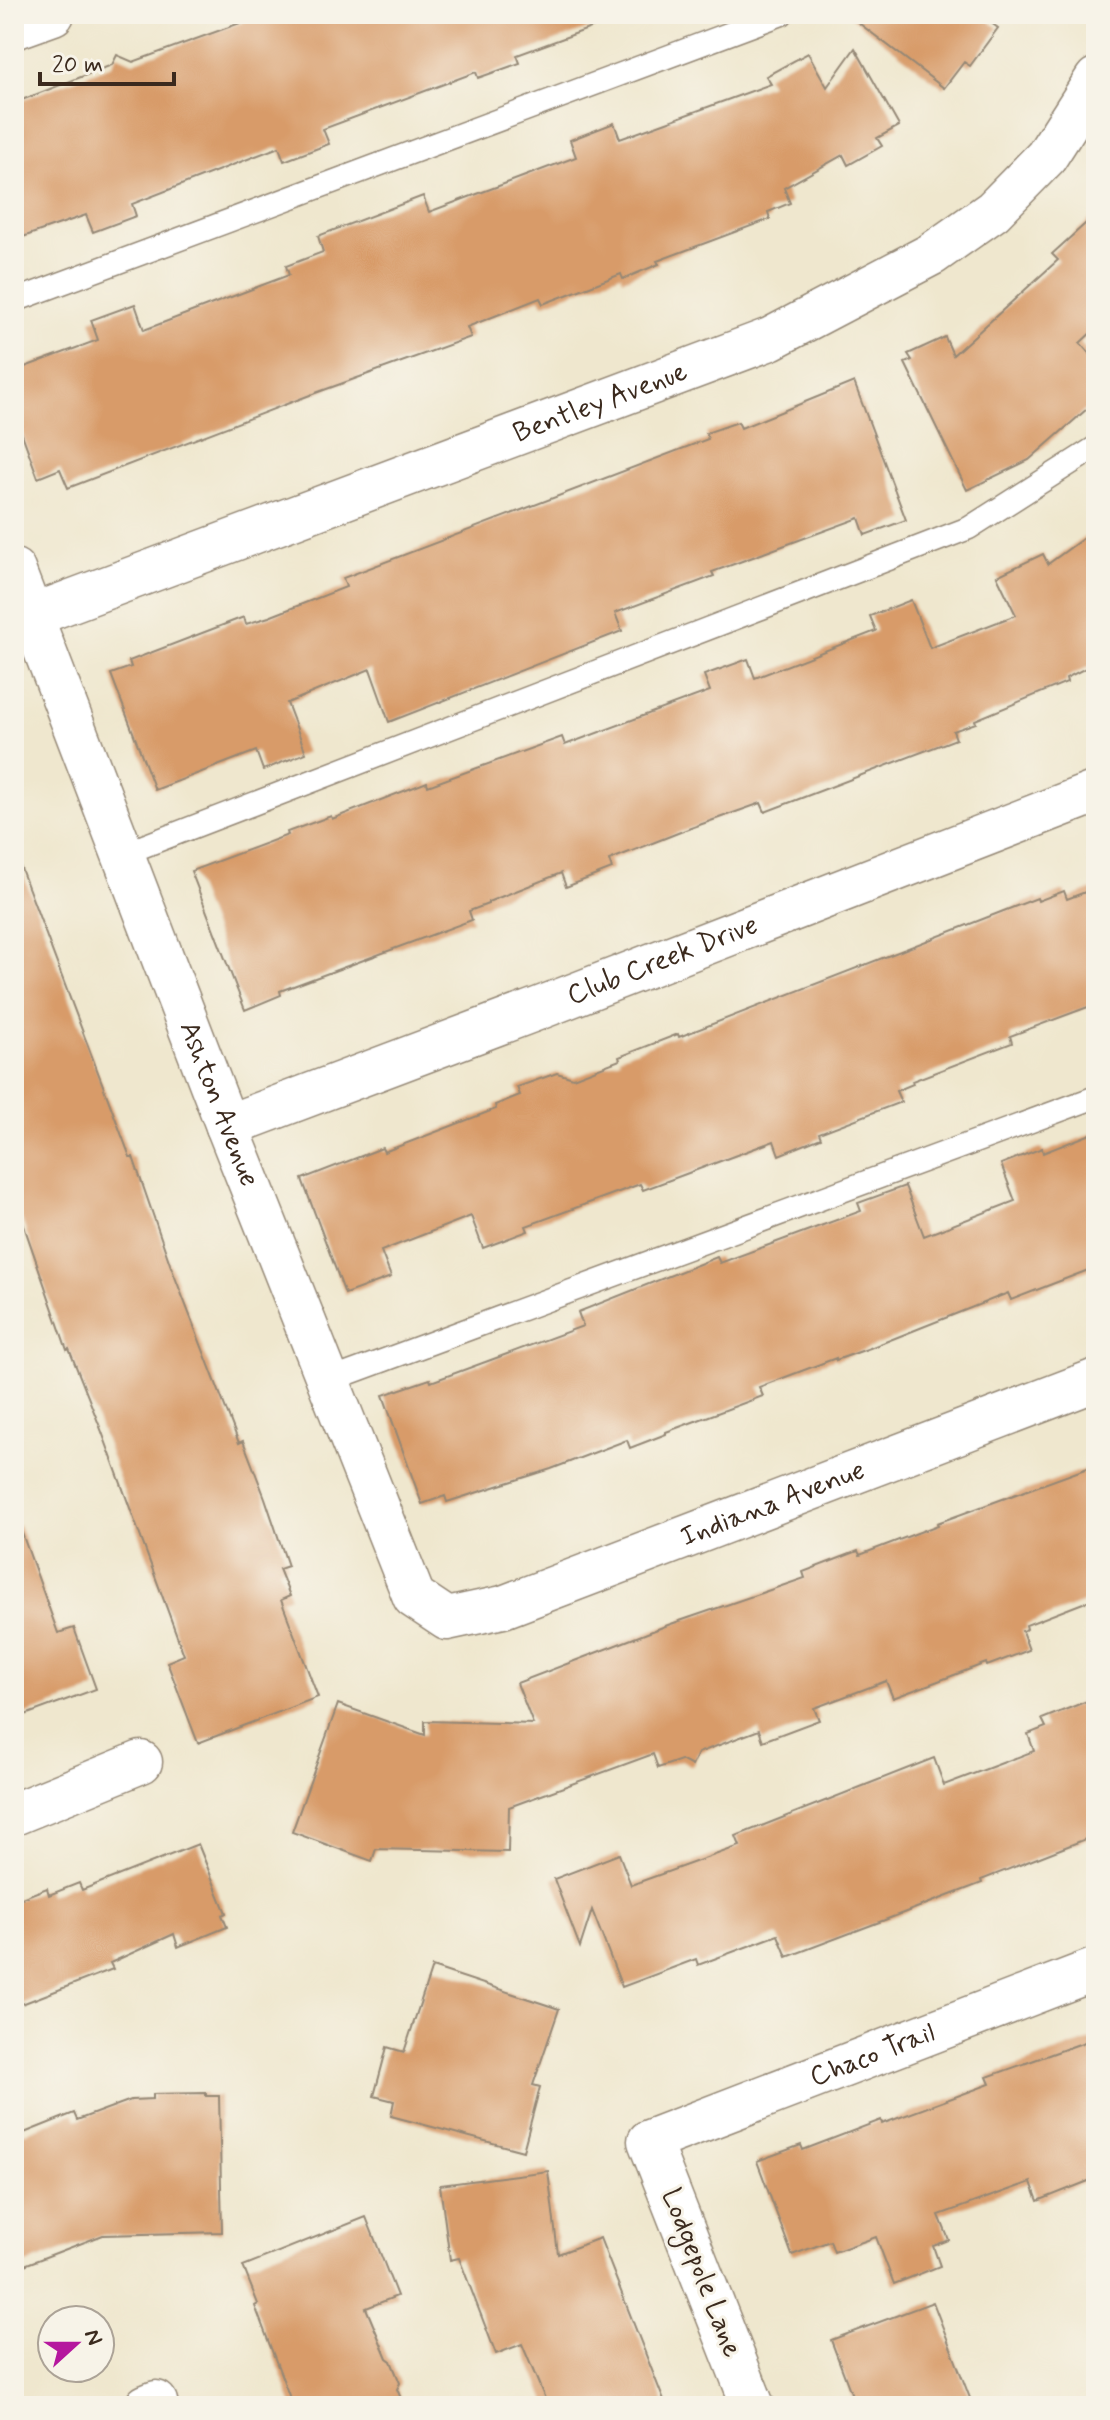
<svg xmlns="http://www.w3.org/2000/svg" width="1110" height="2420" font-family="Mynerve,sans-serif">
<rect width="100%" height="100%" fill="#f7f3e8"/>
<filter id="ink" filterUnits="userSpaceOnUse"><feTurbulence type="fractalNoise" baseFrequency=".0125" numOctaves="2"/><feDisplacementMap in="SourceGraphic" scale="16" xChannelSelector="R" yChannelSelector="G"/><feConvolveMatrix kernelMatrix="1 2 1 2 8 2 1 2 1" color-interpolation-filters="sRGB"/></filter>
<filter id="wash" filterUnits="userSpaceOnUse"><feTurbulence type="fractalNoise" baseFrequency=".006" numOctaves="4" result="noise"/><feDisplacementMap in="SourceGraphic" scale="32" xChannelSelector="R" yChannelSelector="G"/><feGaussianBlur stdDeviation="1.8" result="paint"/><feColorMatrix in="noise" values="0 0 0 0 0 0 0 0 0 0 0 0 0 0 0 0 0 1.4 0 .05"/><feComposite in="paint" operator="in"/></filter>
<g filter="url(#wash)">
<rect width="100%" height="100%" fill="#efe7ce"/>
<g id="blocks">
<path fill="#d89b69" d="M240,14H617L618,18L517,55L520,63L478,78L476,72L323,129L329,144L284,161L279,147L132,204L136,216L93,232L86,215L14,240V103L112,65L117,55L133,62L243,22Z
M847,14H979L998,28L970,66L964,62L944,88Z
M855,48L899,126L877,138L882,146L848,165L843,155L784,188L790,203L768,212L770,219L657,261L659,264L623,279L621,274L543,304L540,298L467,327L471,337L310,395L68,488L60,469L38,478L14,412V371L98,340L91,320L135,304L144,330L289,275L286,266L323,252L318,236L423,196L429,212L576,157L570,140L614,123L620,139L771,84L766,76L808,53L827,87Z
M1096,214V328L1080,343L1096,361V401L1029,460L967,490L905,363L912,360L908,354L945,337L953,355L1058,260L1052,254Z
M854,382L906,520L865,535L859,518L712,572L714,576L615,613L622,631L389,722L370,669L287,703L306,753L263,770L256,751L155,790L111,674L131,667L129,661L236,620L244,617L246,624L269,617L346,587L343,578L708,439L706,433L738,422L741,428Z
M1096,529V663L1066,678L1067,682L975,720L976,723L953,731L956,739L765,812L761,803L688,829L609,860L612,869L566,887L561,873L488,902V904L469,911L472,920L280,991L281,995L245,1010L191,871L288,835L287,832L331,816L332,819L427,782L428,786L562,737L565,745L710,691L704,675L748,659L755,678L876,631L870,616L911,600L930,648L1016,615L997,576L1043,554L1048,564Z
M17,858L130,1157H133L170,1264L239,1443L243,1441L265,1498L288,1566L279,1569L290,1596L281,1600L318,1697L198,1743L167,1662L184,1655L102,1432L69,1349L67,1350L14,1197V859Z
M1096,888V1004L1010,1036L1012,1043L912,1081L913,1084L896,1091L901,1102L819,1133L821,1138L779,1155L774,1141L643,1190L640,1184L526,1226L528,1231L483,1248L471,1216L381,1251L391,1277L345,1294L302,1179L382,1148L384,1152L496,1109L495,1105L520,1095L517,1087L557,1073L573,1078L620,1060L619,1057L678,1034L679,1037L1037,898L1038,901L1064,891L1067,899Z
M1096,1132V1267L1011,1300L1008,1293L870,1348L836,1360V1358L759,1387L763,1396L666,1432V1434L630,1448L627,1440L551,1469L447,1502L445,1496L422,1504L383,1395L430,1379L431,1382L583,1326L578,1312L717,1257L720,1263L861,1211L858,1203L905,1186L924,1236L1015,1201L1001,1164L1042,1148L1043,1153Z
M1096,1465V1598L1026,1625L1027,1629L1022,1631L1029,1650L987,1666L986,1663L893,1698L886,1681L814,1708L819,1720L763,1741L759,1730L698,1753L692,1766L681,1760L658,1768L653,1754L509,1807L508,1852L376,1849L372,1861L292,1832L338,1704L425,1735V1721L533,1724L517,1683L668,1625L805,1578L803,1572L858,1551L860,1555L938,1525L937,1523Z
M19,1525L58,1633L74,1628L96,1689L14,1719V1526Z
M1087,1701L1096,1725V1835L981,1880L982,1883L919,1907L787,1957L778,1935L698,1965L696,1959L622,1987L592,1910L580,1947L554,1879L619,1854L631,1885L740,1846L736,1836L934,1758L944,1785L1034,1751L1028,1734L1046,1727L1042,1719Z
M198,1844L226,1913L222,1915L227,1927L178,1947L174,1934L110,1963L113,1969L14,2007V1901L47,1888L49,1895L79,1883L82,1890Z
M432,1967L559,2009L533,2085L540,2087L523,2151L391,2116L394,2101L374,2096L387,2047L404,2052Z
M1096,2038V2178L1038,2201L1031,2182L939,2215L949,2240L933,2246L940,2266L894,2284L876,2237L834,2252L830,2241L792,2255L757,2161L801,2145L803,2150L881,2120L882,2124L990,2084L987,2077Z
M206,2093V2096H219L222,2232L103,2235L14,2269V2137L74,2113L77,2120L131,2100L153,2099V2094Z
M548,2171L558,2254L600,2238L666,2406H548L522,2344L496,2354L459,2258L450,2260L440,2185Z
M366,2217L397,2296L366,2308L387,2358L391,2361L400,2383L397,2389L404,2406H293L255,2306L258,2304L243,2266Z
M933,2302L973,2406H856L831,2340Z"/>
</g>
</g>
<g filter="url(#ink)">
<use href="#blocks" fill-opacity="0" stroke="#958876" stroke-width="2"/>
<g fill="none" stroke-linecap="round" stroke-linejoin="round">
<defs>
<path id="service" d="M14,301L782,14
M123,854L969,528L1096,447
M328,1381L1096,1097"/>
<g id="minor">
<path d="M14,28L53,14"/>
<path id="s1" d="M14,570L227,1126L414,1597L447,1619L503,1607L1096,1380"/>
<path id="s2" d="M31,616L770,339L932,254L993,211L1046,157L1096,79"/>
<path id="s3" d="M227,1126L540,1008L1096,792"/>
<path d="M14,1814L141,1762"/>
<path d="M146,2406L156,2402L157,2406"/>
<path id="s4" d="M753,2406L649,2141L1096,1969"/>
</g>
</defs>
<use href="#service" stroke="#958876" stroke-width="25"/>
<use href="#minor" stroke="#958876" stroke-width="45"/>
<use href="#service" stroke="#fff" stroke-width="22"/>
<use href="#minor" stroke="#fff" stroke-width="42"/>
</g>
</g>
<g text-anchor="middle" dominant-baseline="central" stroke-width="6" stroke-linejoin="round" paint-order="stroke">
<g font-size="28" fill="#3b2a1e" stroke="#f7f3e8">
<text stroke="none"><textPath href="#s2" startOffset="608">Bentley Avenue</textPath></text>
<text stroke="none"><textPath href="#s3" startOffset="466">Club Creek Drive</textPath></text>
<text stroke="none"><textPath href="#s1" startOffset="572">Ashton Avenue</textPath></text>
<text stroke="none"><textPath href="#s1" startOffset="1488">Indiana Avenue</textPath></text>
<text stroke="none"><textPath href="#s4" startOffset="524">Chaco Trail</textPath></text>
<text transform="translate(701 2273) rotate(69)">Lodgepole Lane</text>
</g>
</g>
<rect width="1110" height="2420" fill="none" stroke="#f7f3e8" stroke-width="48"/>
<g transform="translate(76 2344) rotate(69)"><circle r="38" fill="#f7f3e8" stroke="#aca397" stroke-width="2"/>
<path d="M0-6L14 30L0 20L-14 30Z" fill="#b5179e"/>
<text y="-12" font-size="22" font-weight="bold" text-anchor="middle" fill="#3b2a1e">N</text>
</g>
<path d="M40 72v12h134v-12" fill="none" stroke="#3b2a1e" stroke-width="4"/>
<text x="52" y="72" font-size="24" fill="#3b2a1e" stroke="#f7f3e8" stroke-width="6" paint-order="stroke">20 m</text>
</svg>
